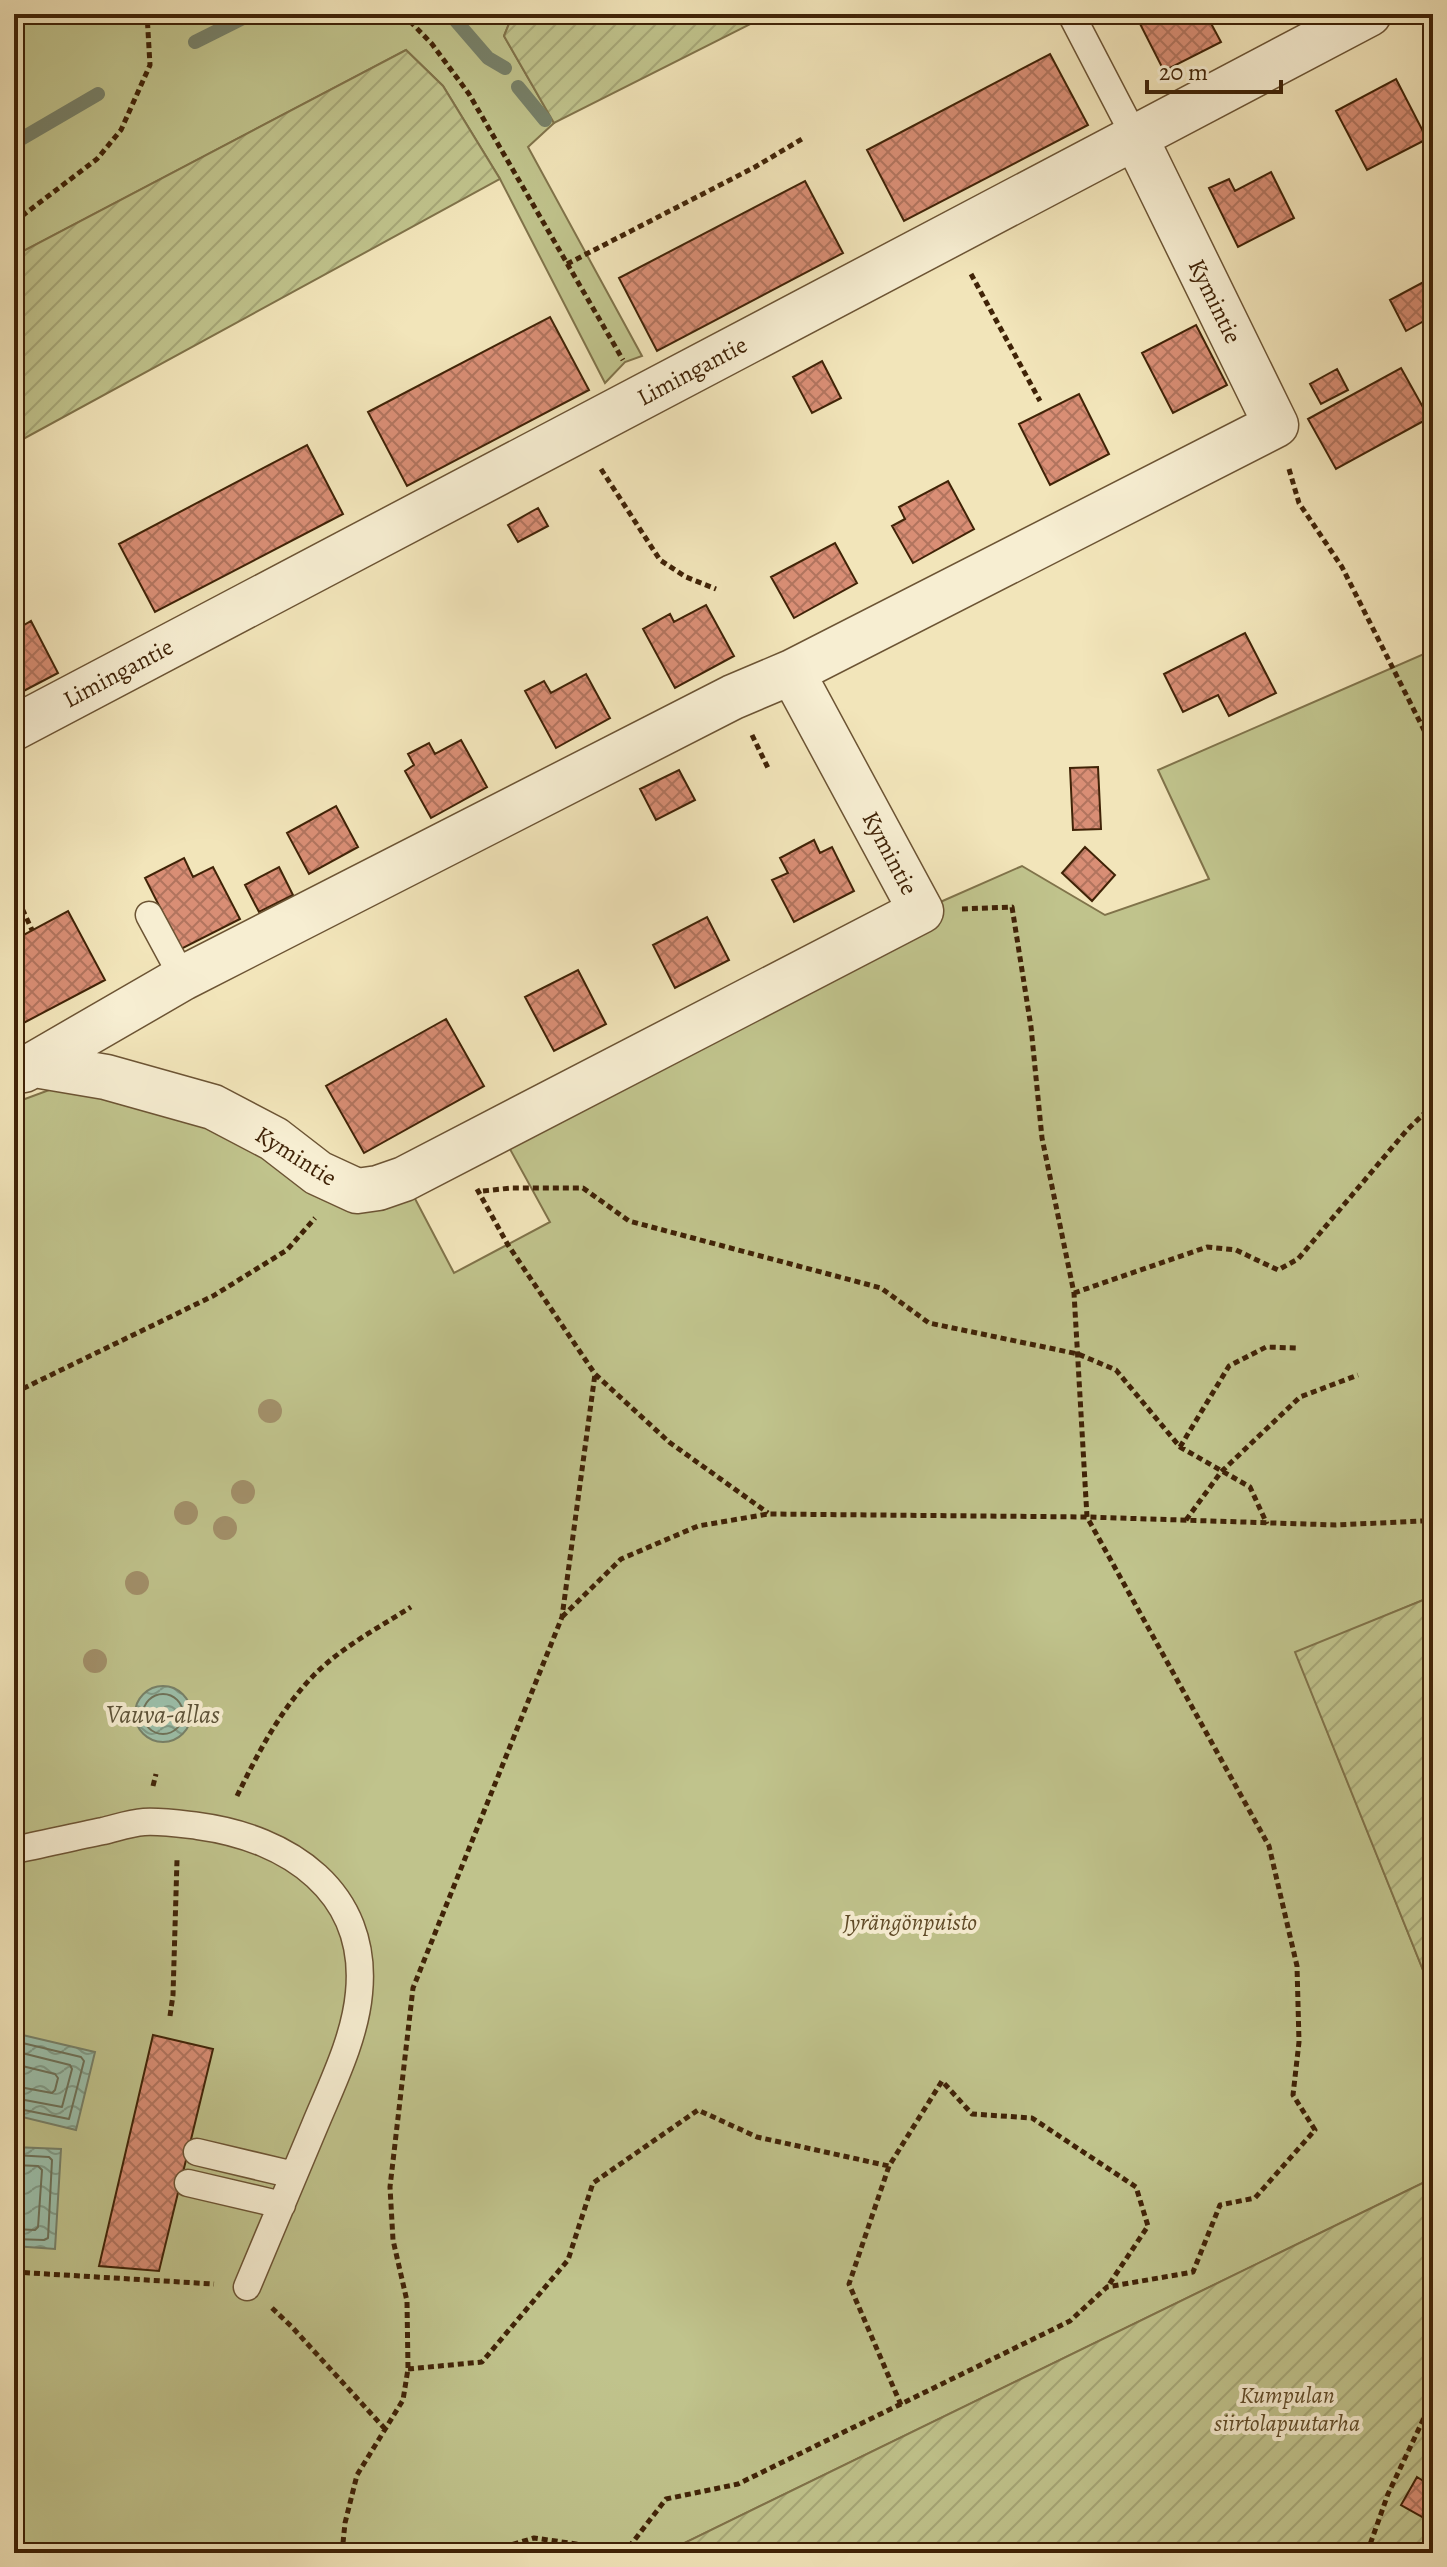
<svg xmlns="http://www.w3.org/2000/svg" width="1447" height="2567" font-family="Alegreya,serif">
<defs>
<pattern id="garden-furrows" width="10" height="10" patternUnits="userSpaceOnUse" patternTransform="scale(2)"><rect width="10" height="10" fill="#c0c38c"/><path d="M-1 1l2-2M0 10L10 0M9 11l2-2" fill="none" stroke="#a6a777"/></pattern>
<pattern id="water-waves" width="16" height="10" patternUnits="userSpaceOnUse" patternTransform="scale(2)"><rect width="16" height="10" fill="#9cc0ab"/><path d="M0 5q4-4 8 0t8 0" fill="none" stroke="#819c89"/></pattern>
<pattern id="building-cross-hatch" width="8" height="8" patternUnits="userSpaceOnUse" patternTransform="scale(2)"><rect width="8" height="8" fill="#d98e75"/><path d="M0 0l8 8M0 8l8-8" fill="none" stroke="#b1745e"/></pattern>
</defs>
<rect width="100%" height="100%" fill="#f2e5ba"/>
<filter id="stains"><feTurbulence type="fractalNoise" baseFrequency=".0025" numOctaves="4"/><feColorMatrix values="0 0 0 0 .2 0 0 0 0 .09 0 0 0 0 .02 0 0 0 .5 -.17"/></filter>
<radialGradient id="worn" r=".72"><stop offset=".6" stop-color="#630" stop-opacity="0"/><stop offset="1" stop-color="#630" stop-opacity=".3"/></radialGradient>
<path fill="#c0c38c" stroke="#80734a" stroke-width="2" d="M14,14H513L504,36L554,123L528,147L642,356L625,362L605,383L500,179L443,86L406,50L14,256Z
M1433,650V1596L1296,1653L1433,1995V2178L664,2553H14V1103L60,1086H91L411,1191L454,1273L550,1222L505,1140L938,903L1022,866L1105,915L1209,879L1158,770Z"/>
<path fill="url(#garden-furrows)" stroke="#80734a" stroke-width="2" d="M513,14H770L554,123L504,36Z
M406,50L443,86L500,179L14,444V256Z
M1433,1596V1995L1295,1652Z
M1433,2178V2553H664Z"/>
<path fill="url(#water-waves)" stroke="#778169" stroke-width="2" d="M135 1714a28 28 0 1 1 56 0a28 28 0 1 1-56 0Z
M14,2033L95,2052L76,2130L14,2115Z
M14,2147L61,2149L55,2249L14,2246Z"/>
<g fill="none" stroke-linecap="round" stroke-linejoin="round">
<path stroke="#6e7259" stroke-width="2" d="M143 1714a20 20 0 1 1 40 0a20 20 0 1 1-40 0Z
M14,2041L81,2057L84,2061L69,2119L14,2108
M14,2051L70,2065L72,2069L62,2107L14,2098
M14,2064L55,2074L58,2078L55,2090L52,2093L14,2086
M14,2155L49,2157L52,2160L48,2238L44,2240L14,2239
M14,2165L38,2166L42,2170L38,2227L35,2230L14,2229"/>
<path stroke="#778169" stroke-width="14" d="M450,14L488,58L505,68
M195,42L251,14
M518,87L545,120
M14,143L98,94"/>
</g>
<path fill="url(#building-cross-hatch)" stroke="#402307" stroke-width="2" d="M1135,14H1206L1221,42L1164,71Z
M1050,54L1088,125L904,221L867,150Z
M1396,79L1427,139L1367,170L1336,111Z
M1271,172L1294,218L1238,247L1209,188L1229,179L1235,191Z
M805,181L843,253L657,351L619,278Z
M1433,277V316L1406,331L1390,300Z
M550,317L589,390L407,486L368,412Z
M1196,325L1227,385L1173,413L1142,353Z
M822,361L841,398L812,413L793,377Z
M1401,368L1429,418L1336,469L1308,419Z
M1337,369L1348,390L1321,404L1310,384Z
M1079,394L1109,454L1050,485L1019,424Z
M307,445L343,514L155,612L119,544Z
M948,481L974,529L913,563L892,526L905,519L899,507Z
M538,508L548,526L518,542L508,525Z
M835,543L857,583L794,618L771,577Z
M706,605L734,656L675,688L643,629L670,614L674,622Z
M31,621L58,673L14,696V631Z
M1245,633L1276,693L1229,716L1218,695L1183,712L1164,674Z
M586,674L610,718L556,748L525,691L544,681L551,693Z
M461,740L487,787L431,818L405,771L414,765L408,754L429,743L435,754Z
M1098,767L1101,829L1073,830L1070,768Z
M679,770L695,800L656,820L640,789Z
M336,806L358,847L309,874L287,833Z
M814,840L820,853L832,847L854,891L794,922L772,880L788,873L780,858Z
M1085,847L1115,875L1092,901L1062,873Z
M184,858L193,877L213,867L240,919L181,949L145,878Z
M279,867L293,895L259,912L245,885Z
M68,911L105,980L14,1028V940Z
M707,917L729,960L675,988L653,945Z
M578,970L606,1024L554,1051L525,997Z
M446,1019L484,1086L364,1153L326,1086Z
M153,2035L213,2049L159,2271L99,2266Z
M1417,2477L1433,2487V2523L1401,2505Z"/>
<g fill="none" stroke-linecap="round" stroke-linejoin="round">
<defs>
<path id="service" d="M1071,14L1135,137
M149,915L183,978
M14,1850C44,1844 73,1837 103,1831C116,1828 130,1823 144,1822C162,1821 181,1824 198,1826C289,1838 369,1892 359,1993C355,2038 332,2084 315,2125C292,2179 270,2233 247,2287
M197,2152L294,2175
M188,2183L282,2205"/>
<path id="minor" d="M14,728L1369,14
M35,1065L106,1077L213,1107L274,1139L318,1173L357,1191L378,1188L404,1179L921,911L792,672L1276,425L1135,137
M24,1070L183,978L733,697L792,672"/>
</defs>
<use href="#service" stroke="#6c5434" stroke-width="29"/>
<use href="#minor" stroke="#6c5434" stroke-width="47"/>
<path stroke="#402307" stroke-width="5" stroke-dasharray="6 4" stroke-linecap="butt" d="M403,14L432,44L469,94L623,360
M14,222L97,159L121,130L150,65L147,14
M567,264L755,167L802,139
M971,274L1040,401
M601,469L660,560L686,577L716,589
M1289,469L1299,503L1342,567L1433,748
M752,735L769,770
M14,891L32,930
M477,1189L508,1245L595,1374L669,1442L768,1513
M483,1191L511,1188H583L629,1221L881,1288L929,1323L1078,1354L1116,1370L1180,1447L1250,1487L1267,1524
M1074,1293L1207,1247L1236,1250L1278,1270L1298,1259L1407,1130L1433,1105
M14,1393L213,1296L287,1250L315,1218
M1180,1447L1229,1366L1266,1347L1296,1348
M1186,1520L1221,1472L1300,1397L1358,1375
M562,1617L621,1559L698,1526L768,1514L1087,1517L1336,1525L1422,1521L1433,1518
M153,1786L156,1774
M237,1796C258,1753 280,1710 314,1675C342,1647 378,1628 411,1607
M170,2016L173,1995L177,1860
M14,2272L214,2284
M272,2308L292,2327L386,2430
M408,2369L482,2362L568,2260L593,2183L698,2110L757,2137L889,2166
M901,2405L849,2284L889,2166L942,2081L972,2114L1032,2118L1136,2187L1148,2226L1108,2286
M342,2553L345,2523L357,2475L403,2400L408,2369L407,2301L393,2240L390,2187L413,1988L562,1617L595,1374
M484,2553L534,2538L626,2551L666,2499L738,2484L1070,2321L1107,2287L1193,2272L1220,2205L1255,2198L1315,2130L1293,2095L1299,2042L1297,1966L1269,1846L1087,1517L1074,1293L1042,1138L1031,1027L1012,907L962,909
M1367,2553L1388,2494L1433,2399"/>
<use href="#service" stroke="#f7eed2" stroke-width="26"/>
<use href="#minor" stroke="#f7eed2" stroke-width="44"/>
</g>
<g fill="#a2906a">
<circle cx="270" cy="1411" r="12"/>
<circle cx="243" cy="1492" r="12"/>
<circle cx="186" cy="1513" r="12"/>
<circle cx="225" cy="1528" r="12"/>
<circle cx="137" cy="1583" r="12"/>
<circle cx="95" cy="1661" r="12"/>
</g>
<g text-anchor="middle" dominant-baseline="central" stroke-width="8" stroke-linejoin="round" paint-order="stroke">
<g font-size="24" fill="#402307" stroke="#f7eed2">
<text transform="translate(1215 301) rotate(64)">Kymintie</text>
<text transform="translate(692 371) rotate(-28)">Limingantie</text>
<text transform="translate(118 673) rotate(-28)">Limingantie</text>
<text transform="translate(890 853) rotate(62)">Kymintie</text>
<text transform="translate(296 1156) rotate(32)">Kymintie</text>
</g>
<g font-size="24" font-style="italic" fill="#604b28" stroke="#f7eed2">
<text x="910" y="1922">Jyrängönpuisto</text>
<text x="1287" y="2395">Kumpulan<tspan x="1287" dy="28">siirtolapuutarha</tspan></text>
</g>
<g font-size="26" font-style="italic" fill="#5c5238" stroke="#f7eed2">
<text x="163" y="1714">Vauva-allas</text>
</g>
</g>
<rect width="1447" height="2567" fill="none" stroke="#f2e5ba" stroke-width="48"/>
<rect x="16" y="16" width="1415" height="2535" fill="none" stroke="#402307" stroke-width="4"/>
<rect x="24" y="24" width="1399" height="2519" fill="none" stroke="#402307" stroke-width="2"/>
<path d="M1147 80v12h134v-12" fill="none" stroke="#402307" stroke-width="4"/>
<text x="1159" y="80" font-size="24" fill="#402307" stroke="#f7eed2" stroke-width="6" paint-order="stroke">20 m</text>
<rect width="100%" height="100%" filter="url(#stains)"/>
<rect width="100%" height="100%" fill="url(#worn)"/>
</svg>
